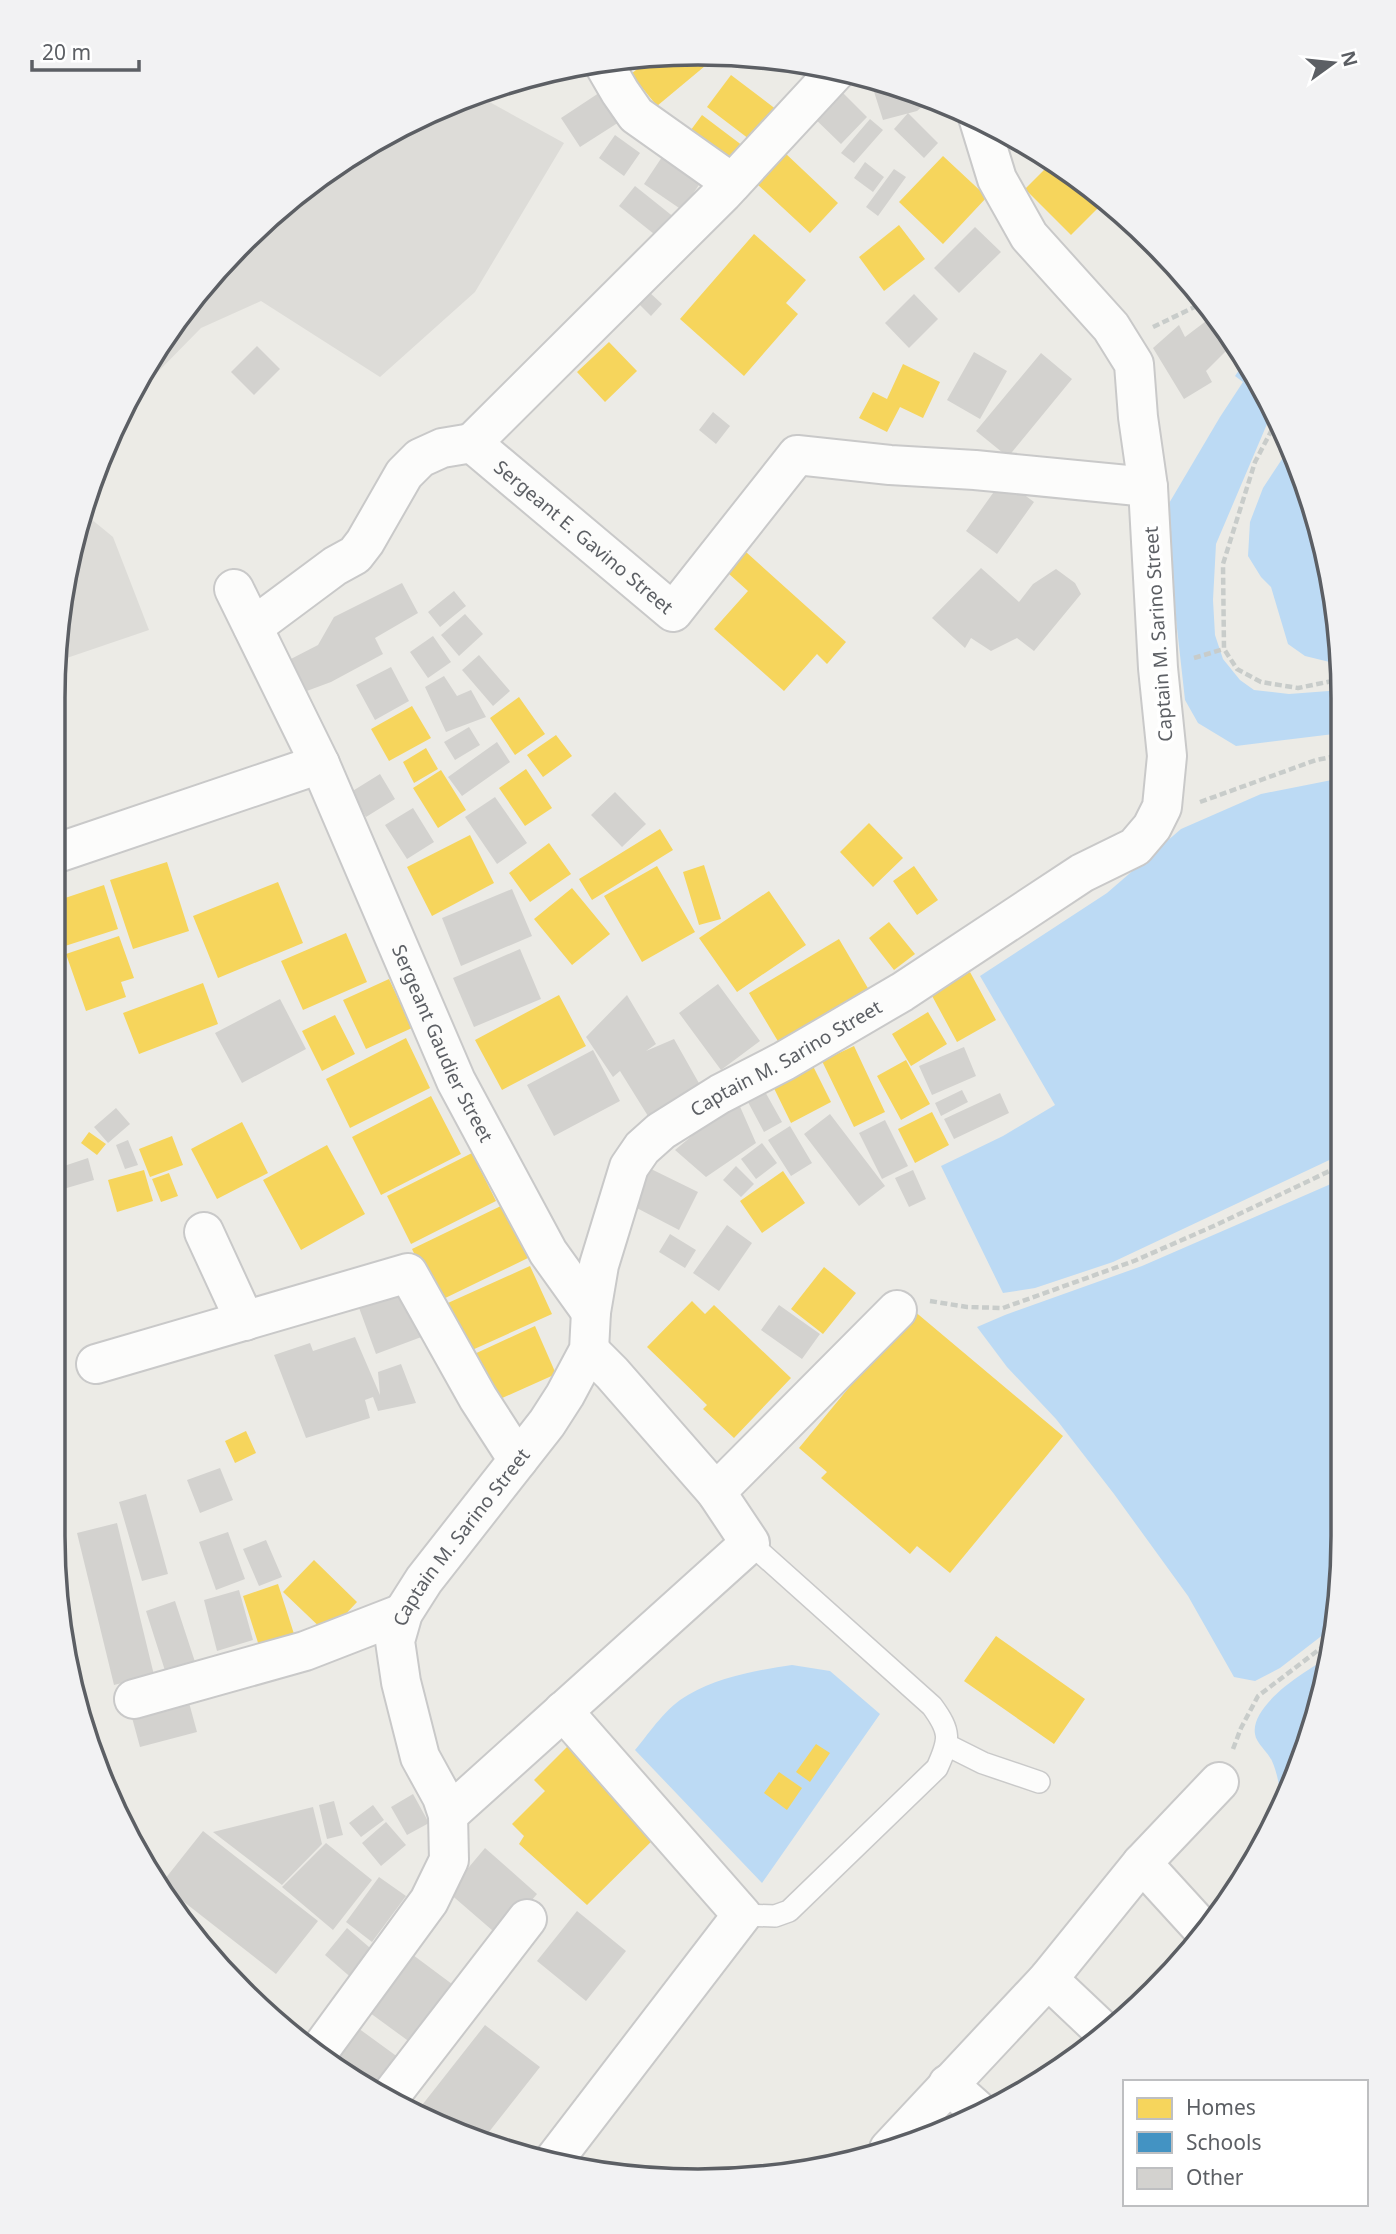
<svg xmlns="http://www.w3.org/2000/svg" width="1396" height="2234" font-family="'Noto Sans',sans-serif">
<rect width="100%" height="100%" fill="#ecebe6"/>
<path fill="#dddcd8" d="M475,94L564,143L475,292L380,377L261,301L201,328L145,385L137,390L186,305L273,212L376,139Z
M85,514L113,537L149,630L58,661V614Z"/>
<path fill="#bcdaf4" d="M1246,360L1257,376L1273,410L1216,544L1213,600L1215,635L1223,659L1240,680L1254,690L1289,694L1342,690V733L1236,746L1198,723L1185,700L1166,529L1168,505L1220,417L1243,382L1235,376Z
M1290,447L1309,491L1342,655V665L1305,656L1288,644L1271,587L1261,577L1248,556L1250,522L1263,488Z
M1342,778L1340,1155L1113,1262L1035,1288L1003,1293L941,1166L1003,1136L1055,1105L980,976L1107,893L1181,829L1261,794Z
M1340,1180L1338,1620L1337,1624L1280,1668L1255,1681L1234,1677L1188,1596L1114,1494L1056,1419L1007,1367L977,1327L1005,1315L1142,1266Z
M1328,1658L1294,1783L1282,1804C1280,1791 1278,1774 1272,1761C1268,1752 1256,1743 1255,1734C1250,1705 1306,1670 1328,1658Z
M792,1665L830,1671L880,1714L762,1883L635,1750C651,1731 666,1707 688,1695C719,1677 758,1670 792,1665Z"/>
<path fill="#f6d55c" d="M706,55L711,61L657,106L631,74L652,57Z
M731,75L777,110L753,142L707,107Z
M702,115L747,149L730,172L685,138Z
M784,152L838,203L810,233L756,183Z
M943,156L987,197L943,244L899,202Z
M1052,162L1091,186L1106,200L1071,235L1025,189Z
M899,225L925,259L884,291L859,257Z
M754,234L806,280L786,303L798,314L744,376L680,319Z
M609,342L637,371L605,402L577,372Z
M903,364L940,382L923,418L900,407L887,432L859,418L873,392L887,399Z
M746,552L846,642L827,664L817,654L784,691L714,629L748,591L728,573Z
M519,697L545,734L515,755L490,718Z
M412,706L431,738L389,761L371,729Z
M556,735L572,756L543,777L527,755Z
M426,748L438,769L414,783L403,762Z
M526,769L552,808L525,826L499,788Z
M441,770L466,810L438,828L413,788Z
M869,823L903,858L873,887L840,852Z
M660,829L673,850L592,900L579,879Z
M470,835L494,883L432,916L407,867Z
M549,843L571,874L530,902L509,873Z
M167,862L189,931L133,949L110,880Z
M704,865L721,919L699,925L683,872Z
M657,866L695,932L642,962L604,896Z
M914,866L938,900L917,915L893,881Z
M278,882L303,943L218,978L193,916Z
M104,885L118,929L65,946L56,918V901Z
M572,888L610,934L572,965L534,919Z
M769,891L806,945L737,992L699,938Z
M889,922L915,954L894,970L869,938Z
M346,933L367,982L303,1010L281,961Z
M119,936L134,978L121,982L126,997L86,1011L66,954Z
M839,939L869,990L779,1043L749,993Z
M970,972L996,1020L957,1042L931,994Z
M389,979L412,1028L366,1049L343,1000Z
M203,983L218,1024L139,1054L123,1013Z
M559,995L586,1046L502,1090L475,1040Z
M928,1012L947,1044L911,1066L892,1034Z
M335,1015L355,1054L322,1071L302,1031Z
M406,1038L430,1088L350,1128L326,1079Z
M854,1046L885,1112L854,1127L822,1061Z
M807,1054L831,1102L791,1123L767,1074Z
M906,1060L930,1104L901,1120L877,1076Z
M431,1096L461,1154L381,1195L352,1137Z
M932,1112L949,1145L915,1163L898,1129Z
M242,1122L268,1173L217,1199L191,1149Z
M89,1132L106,1144L97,1155L81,1143Z
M172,1136L183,1165L150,1177L139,1149Z
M327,1145L365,1214L301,1250L263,1180Z
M472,1153L496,1201L411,1244L387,1196Z
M144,1170L153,1201L117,1212L108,1180Z
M783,1171L805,1203L762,1233L740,1201Z
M169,1173L178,1196L161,1202L152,1179Z
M505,1204L530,1257L437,1302L412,1249Z
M530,1266L552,1314L461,1355L439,1307Z
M824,1267L856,1293L823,1334L791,1309Z
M692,1301L705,1314L714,1305L791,1378L734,1438L703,1409L707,1405L647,1347Z
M913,1310L1063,1436L950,1573L917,1546L910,1554L821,1478L827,1472L799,1448Z
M535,1326L556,1374L491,1403L470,1356Z
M246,1431L256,1453L235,1463L225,1441Z
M314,1560L357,1602L327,1634L283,1592Z
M278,1584L295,1637L260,1649L243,1596Z
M996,1636L1085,1699L1054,1744L964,1681Z
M572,1742L662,1831L587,1905L519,1844L524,1836L512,1824L545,1791L534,1780Z
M816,1744L830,1753L810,1782L796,1772Z
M779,1772L802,1788L787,1810L764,1793Z"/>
<path fill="#4393c3" d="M286,2027L318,2045L305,2048Z"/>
<path fill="#d3d2cf" d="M869,76L931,99L917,111L883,120Z
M608,87L627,117L580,147L561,118Z
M837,87L867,117L841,144L810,114Z
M908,113L938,143L924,158L894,129Z
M870,119L883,130L854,163L841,153Z
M615,135L640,153L624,176L599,158Z
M670,145L709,170L682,210L644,184Z
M865,162L884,177L873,192L854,178Z
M894,169L906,177L878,216L866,207Z
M635,186L675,218L659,238L619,206Z
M975,227L1001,252L959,293L934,268Z
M649,292L662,304L651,316L638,303Z
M914,294L938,319L909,348L885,323Z
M1214,315L1234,343L1206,371L1212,382L1184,399L1153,348L1179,325L1185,337Z
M257,346L280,369L254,395L231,372Z
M974,352L1007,371L980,419L947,400Z
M1041,353L1072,379L1008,457L976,431Z
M713,412L730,426L716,444L699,430Z
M1003,479L1034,502L997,554L966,531Z
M981,568L1019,602L1033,584L1056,569L1075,583L1081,594L1034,651L1017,638L991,651L971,638L965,648L932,618Z
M402,583L418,613L375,638L383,654L331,682L304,692L287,661L318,645L334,617Z
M454,591L466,606L440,627L428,612Z
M465,614L483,634L459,656L441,635Z
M433,636L451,662L428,678L410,652Z
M479,655L510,691L493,706L462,670Z
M391,667L409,701L375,720L356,685Z
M444,676L457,696L471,690L486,717L446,732L425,687Z
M469,727L480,745L455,760L444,742Z
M497,742L510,762L462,796L448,777Z
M380,774L395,799L366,817L351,792Z
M615,792L646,824L622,847L591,815Z
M495,797L527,843L497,864L465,817Z
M413,808L434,842L407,859L385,825Z
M512,889L532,936L461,966L442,918Z
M520,949L541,999L474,1027L453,978Z
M718,984L760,1041L721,1070L679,1013Z
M627,995L656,1044L646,1051L674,1039L700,1085L648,1116L620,1071L613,1077L586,1037Z
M280,999L306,1049L242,1083L215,1033Z
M964,1047L976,1076L932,1095L919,1066Z
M593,1050L620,1101L554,1136L527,1085Z
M758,1079L782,1122L764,1132L741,1089Z
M962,1090L968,1102L941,1116L935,1103Z
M1000,1093L1009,1113L954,1139L944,1119Z
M738,1102L756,1143L706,1177L675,1150L699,1130Z
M116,1108L130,1124L108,1143L94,1127Z
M830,1114L885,1186L859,1206L804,1134Z
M885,1120L908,1166L882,1179L859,1133Z
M790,1126L812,1163L791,1176L768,1140Z
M128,1140L138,1165L125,1169L116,1145Z
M762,1143L777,1163L756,1179L741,1159Z
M88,1158L94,1180L60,1190L55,1169Z
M736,1166L754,1184L741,1197L723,1180Z
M649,1168L698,1192L679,1230L631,1205Z
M913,1170L926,1199L909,1207L895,1178Z
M727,1225L752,1243L719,1291L693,1273Z
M670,1234L696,1250L685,1268L659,1252Z
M408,1288L424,1336L376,1354L358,1305Z
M779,1305L820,1334L802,1359L761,1330Z
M355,1337L380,1395L378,1372L401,1364L416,1403L378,1411L373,1397L365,1400L370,1418L306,1438L274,1355L310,1343L313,1351Z
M220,1468L233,1500L200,1513L187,1480Z
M146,1494L168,1574L142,1581L119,1502Z
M117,1523L154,1675L114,1685L77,1533Z
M228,1532L245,1579L216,1590L199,1542Z
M266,1540L282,1577L259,1586L243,1549Z
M239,1590L253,1640L217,1651L204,1600Z
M175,1601L198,1671L168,1680L146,1611Z
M185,1688L197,1732L140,1747L128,1703Z
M413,1794L429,1823L407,1835L391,1807Z
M334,1801L343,1835L327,1839L319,1805Z
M373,1805L384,1820L361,1837L349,1823Z
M313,1807L322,1844L282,1885L213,1832Z
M386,1822L406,1845L381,1866L362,1843Z
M203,1831L318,1921L276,1974L161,1884Z
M326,1843L372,1880L333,1930L282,1887Z
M485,1848L537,1894L500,1937L448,1892Z
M379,1877L406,1896L372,1942L346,1922Z
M577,1911L626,1951L586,2001L537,1961Z
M347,1928L384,1960L362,1987L325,1955Z
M409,1952L460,1990L418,2048L366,2010Z
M485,2025L540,2067L481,2142L419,2109Z
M358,2028L406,2063L385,2091L333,2063Z"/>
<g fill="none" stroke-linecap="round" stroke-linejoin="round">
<defs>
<path id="service" d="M947,1745L983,1763L1039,1782
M742,1915L775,1916L789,1911L937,1768C950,1739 951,1732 932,1706L750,1543"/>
<g id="minor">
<path d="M602,61L620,92L636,115L732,183"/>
<path id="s1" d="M837,70L723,193L472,443L673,612L797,455L890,465L975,470L1148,487"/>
<path id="s2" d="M234,589L320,764L456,1081L548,1252L591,1312"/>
<path d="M253,627L335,566L355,555L365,542L404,474L420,458L442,448L472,443"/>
<path d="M57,853L320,764"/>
<path d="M204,1232L245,1321"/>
<path d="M96,1364L408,1273L478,1398L518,1460"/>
<path d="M716,1492L897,1310"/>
<path d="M134,1699L305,1651L403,1613"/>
<path d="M448,1815L750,1543L716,1492L612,1373L589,1350"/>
<path d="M1142,1863L1206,1933"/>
<path d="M1048,1979L1102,2030"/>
<path d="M948,2084L976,2109"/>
<path d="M392,2094L527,1919"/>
<path d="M889,2149L1048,1979L1142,1863L1219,1782"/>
<path d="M554,2160L742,1915L563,1711"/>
</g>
<g id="tertiary">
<path id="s3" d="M317,2054L429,1901L449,1860L448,1815L442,1797L420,1757L401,1682L395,1641L403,1613L424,1580L547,1423L565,1395L589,1350L591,1312L599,1265L629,1167L642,1148L661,1131L720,1094L784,1061L902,992L1082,873L1135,847L1152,827L1162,807L1167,756L1158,668L1148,487L1138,417L1134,364L1111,327L1029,236L997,179L978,117"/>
</g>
</defs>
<use href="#service" stroke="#c9c9c9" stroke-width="24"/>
<use href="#minor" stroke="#c9c9c9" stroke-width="42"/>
<use href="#tertiary" stroke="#c9c9c9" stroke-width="42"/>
<path stroke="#c8ccca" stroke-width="4.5" stroke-dasharray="7 3.5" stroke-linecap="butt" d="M1153,327L1205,302
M1277,420L1255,462L1223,564L1224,649L1237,669L1261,682L1298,688L1342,679
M1194,658L1224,649
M1200,802L1316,760L1342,755
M930,1301L967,1307L1003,1308L1134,1261L1216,1225L1340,1166
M1233,1749L1241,1728L1258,1696L1333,1639"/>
<use href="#service" stroke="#fcfcfb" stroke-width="21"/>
<use href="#minor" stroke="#fcfcfb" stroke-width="38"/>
<use href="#tertiary" stroke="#fcfcfb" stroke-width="38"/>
</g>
<g text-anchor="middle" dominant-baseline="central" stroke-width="7" stroke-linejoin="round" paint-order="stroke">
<g font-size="19" fill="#5c5f64" stroke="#fff">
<text stroke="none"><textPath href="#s1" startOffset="668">Sergeant E. Gavino Street</textPath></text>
<text transform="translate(1158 634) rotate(-94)">Captain M. Sarino Street</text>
<text stroke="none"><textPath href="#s2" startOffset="500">Sergeant Gaudier Street</textPath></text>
<text stroke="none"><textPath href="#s3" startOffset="1197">Captain M. Sarino Street</textPath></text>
<text stroke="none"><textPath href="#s3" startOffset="588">Captain M. Sarino Street</textPath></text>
</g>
</g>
<path d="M0 0H1396V2234H0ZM698 65H698A633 633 0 0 1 1331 698V1536A633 633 0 0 1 698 2169H698A633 633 0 0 1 65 1536V698A633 633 0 0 1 698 65Z" fill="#f2f2f3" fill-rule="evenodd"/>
<path fill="none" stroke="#5c5f64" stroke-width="3.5" d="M698 65H698A633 633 0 0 1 1331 698V1536A633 633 0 0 1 698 2169H698A633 633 0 0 1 65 1536V698A633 633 0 0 1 698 65Z"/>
<rect x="1123" y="2080" width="245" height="126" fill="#ffffff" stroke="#bebfc1" stroke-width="2"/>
<rect x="1137" y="2098" width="35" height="21" fill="#f6d55c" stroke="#bebfc1" stroke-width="2"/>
<text x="1186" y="2115" font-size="21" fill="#5c5f64">Homes</text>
<rect x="1137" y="2132" width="35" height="21" fill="#4393c3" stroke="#bebfc1" stroke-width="2"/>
<text x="1186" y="2150" font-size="21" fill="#5c5f64">Schools</text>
<rect x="1137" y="2168" width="35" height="21" fill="#d3d2cf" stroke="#bebfc1" stroke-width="2"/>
<text x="1186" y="2185" font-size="21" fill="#5c5f64">Other</text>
<g transform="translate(1333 63) rotate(75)" stroke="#ffffff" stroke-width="5" paint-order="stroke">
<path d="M0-5L12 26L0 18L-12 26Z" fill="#5c5f64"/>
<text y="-10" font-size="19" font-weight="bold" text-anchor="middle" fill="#5c5f64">N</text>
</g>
<path d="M32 60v10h107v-10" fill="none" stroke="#5c5f64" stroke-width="3.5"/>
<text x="42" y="60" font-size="21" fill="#5c5f64" stroke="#ffffff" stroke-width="5" paint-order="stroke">20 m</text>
</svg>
